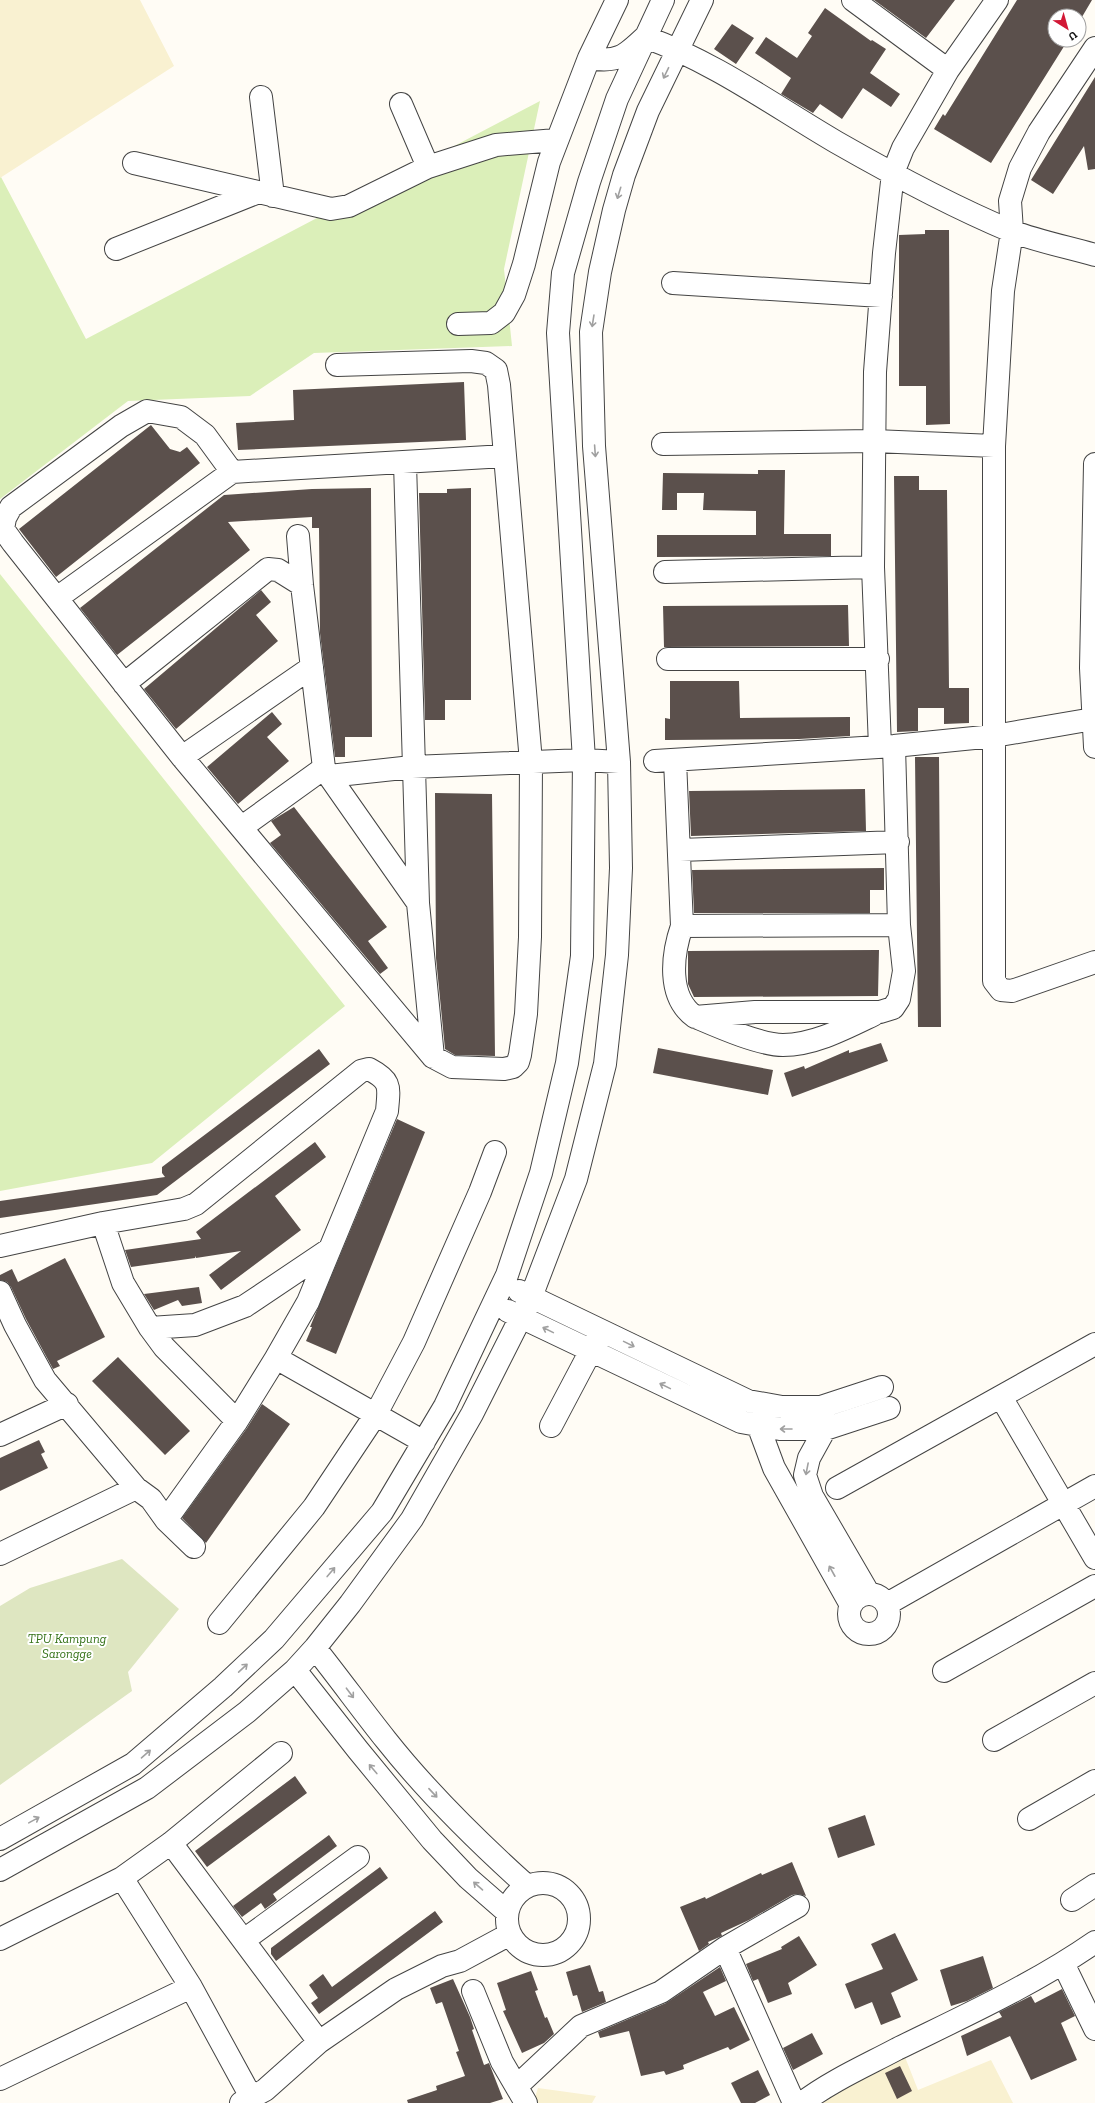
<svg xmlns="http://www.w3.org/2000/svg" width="1095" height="2103" font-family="'Zilla Slab',serif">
<rect width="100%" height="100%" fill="#fffcf5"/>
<path fill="#f9f1d1" d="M0,0H140L174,66L0,178Z
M905,2057L918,2090L991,2060L1013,2103H817L837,2091Z
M538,2088L596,2096L592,2103H533Z"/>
<path fill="#dbefb9" d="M540,101L504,269L512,346L314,353L250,396L128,401L0,499V178L1,177L86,339Z
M0,574L345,1006L152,1163L0,1191Z"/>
<path fill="#dee6c1" d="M122,1559L179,1609L128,1672L132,1691L0,1785V1606L30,1588Z"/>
<path fill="#5b504c" d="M874,0H955L926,38Z
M1017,0H1092L1079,22V16H1055V40H1068L991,163L934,129L943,114L945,116Z
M825,8L871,41L872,40L886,49L870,73L900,94L891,107L863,88L842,119L820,104L813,113L781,94L791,78L755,53L766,37L797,58L812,36L808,33Z
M732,24L754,38L736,64L714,49Z
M1095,77V169L1088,170L1084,146L1053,194L1031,180Z
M925,230H949L950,424L926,425V386H899V235L925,234Z
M464,382L466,440L238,450L236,423L294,420L293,390Z
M151,425L170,449L180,452L187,447L200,463L56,577L19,529Z
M758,470H785L784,534H831V556L657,557V535H756V511L703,510L704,493H677V510H662L663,473L758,474Z
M894,476H919V490H947L949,688H969V723L944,724V708H918V731L897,732Z
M371,488L372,737H345V757H335L320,633L319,528H312V517L228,522L250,550L117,655L80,608L224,495L312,489Z
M471,488V700H445V720H425L419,493H447V489Z
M261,590L271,602L256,615L278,641L176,729L144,689Z
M848,605L849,646L664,647L663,606Z
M670,681H739L740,718L850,717V736L799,739L665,740V718L670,719Z
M272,712L282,724L267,737L289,761L238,804L207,767Z
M915,757H939L941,1027H918Z
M865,789L866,831L691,836L689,791Z
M435,793L492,794L495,1056L455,1055L445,1049L436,958Z
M294,807L387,927L368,941L388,968L380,974L270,843L281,835L271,821Z
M884,868V890H870V913H694L692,870Z
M879,950L878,996L694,997L688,984V951Z
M881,1043L888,1061L792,1097L784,1073L804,1066L805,1069L849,1050V1053Z
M658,1048L773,1070L768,1095L653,1073Z
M319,1049L330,1064L157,1195L0,1218V1201L165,1177L162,1173V1167Z
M397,1119L425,1132L336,1354L306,1341L312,1327H310Z
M315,1142L326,1157L275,1196L301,1230L221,1290L209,1275L241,1251L196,1258L195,1256V1258L131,1267L125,1250L201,1239L196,1232Z
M65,1258L105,1337L57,1361L60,1366L53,1369L26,1319L11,1287L7,1282L0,1280V1275L12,1269L18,1282Z
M199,1287L202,1303L182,1306L178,1300L154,1310L144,1294Z
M118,1357L190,1431L165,1455L92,1381Z
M262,1404L290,1424L206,1543L182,1518L247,1428Z
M39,1440L45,1452L41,1454L48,1468L0,1491V1458Z
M295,1776L307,1793L207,1867L195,1851Z
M865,1815L875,1845L838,1858L828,1828Z
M329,1835L337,1846L273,1894L277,1900L265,1909L261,1903L242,1917L233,1906Z
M792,1862L806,1896L798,1894L792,1895L749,1920L721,1933L722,1936L708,1942L709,1944L699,1951L680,1907L705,1897L706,1899L761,1873L762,1875Z
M380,1867L388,1878L276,1961L271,1954V1948Z
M435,1911L443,1922L319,2014L311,2003L318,1998L309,1985L323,1974L332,1987Z
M895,1933L918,1980L891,1993L901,2017L881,2025L872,2002L855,2009L845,1984L883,1969L871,1944Z
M799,1936L817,1965L788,1983L792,1994L768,2003L758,1979L753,1981L746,1964L782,1949L781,1947Z
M983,1956L993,1988L967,2001L951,2006L940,1970Z
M590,1965L599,1992L603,1991L606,2002L582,2012L577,1995L573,1996L566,1972Z
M720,1967L726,1981L703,1992L715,2016L734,2007L750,2040L730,2050L728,2047L683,2065L684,2069L666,2075L664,2071L641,2076L629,2031L600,2038L598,2032L666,2003Z
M531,1971L538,1990L535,1991L545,2018L547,2017L554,2034L544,2043L522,2053L503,2011L506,2010L497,1983Z
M453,1979L470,2017L474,2029L472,2030L484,2065L489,2063L503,2099L490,2103H408L407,2100L437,2090L436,2086L465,2076L456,2052L459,2051L442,2002L436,2004L430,1988Z
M1062,1989L1075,2016L1061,2023L1077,2060L1031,2080L1010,2036L967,2056L961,2036L1002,2017L999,2012L1031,1996L1035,2003Z
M812,2033L823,2054L793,2070L783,2048Z
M900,2066L912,2091L897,2099L885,2073Z
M758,2070L770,2095L755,2103H741L731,2083Z"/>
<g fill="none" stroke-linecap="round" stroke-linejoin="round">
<defs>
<path id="minor" d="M617,0L589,58C618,63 625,56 645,37C714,62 773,105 836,142C892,174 951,206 1011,231C1037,241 1067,247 1095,255
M853,0L948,70
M1095,48L1039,132L1020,168L1010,201L1012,231L1003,291L994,446V981L1001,990L1012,991L1095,962
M261,97L273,196
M401,104L428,167
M134,163L331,209L349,206L428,167L496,145L556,140
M116,249L256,193
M673,283L881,296
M458,324L491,323L504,313L514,295L524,264L549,162L589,58
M337,365L471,361L486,363L496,370L499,385L531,762L530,937L526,1014L520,1055L518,1062L513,1067L504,1069L452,1067L433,1057L182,757L13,543L3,529L5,518L11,507L121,426L147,411L181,417L205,435L232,472L505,456
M663,444L874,441L994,446
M405,463L418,903L433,1057
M1095,464L1091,668L1095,747
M298,536L302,585L324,768L329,776L412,767L584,760L619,762
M665,572L873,567
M57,598L232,472
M668,659H878
M124,684L268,569L278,570L302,585
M880,747L873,567L875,372L884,253L893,173L903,148L948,70L997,0
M182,757L312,667
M675,760L682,926C672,955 667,997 695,1017L755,1012H880L893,1008L899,999L904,971L899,925L894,746
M655,761L894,746L994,736L1093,719
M329,776L418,903
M242,827L324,768
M680,850L898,842
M682,926L899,925
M698,1018C719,1027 760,1045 783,1045C814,1045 846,1028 873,1015
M103,1223L123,1283L150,1328L164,1347L237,1421
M0,1246L103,1223L184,1209L196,1204L361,1071L369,1069C392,1081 389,1087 387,1111L308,1302L276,1358L237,1421L166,1520
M519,1291L748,1401L782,1407H821L882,1387
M0,1292L15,1325L45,1380L136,1488L151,1499L166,1520L194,1547
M508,1311L741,1422L780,1429H825L889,1408
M150,1328L195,1325L245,1306L330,1249
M276,1358L424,1442
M1001,1397L1095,1558
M760,1413L758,1425L774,1468L851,1605
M823,1416L825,1429L809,1458L805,1475L812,1496L869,1594
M551,1426L598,1337
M0,1435L67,1404
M837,1488L1095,1344
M0,1554L136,1488
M849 1614a20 20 0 1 1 40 0a20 20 0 1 1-40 0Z
M887,1604L1095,1486
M219,1623L314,1507L376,1414L414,1342L480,1192L495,1152
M315,1648C339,1678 362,1710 386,1740C428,1793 477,1841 527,1886
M295,1670L358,1750L432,1840L468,1878L507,1912
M944,1671L1095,1586
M994,1740L1095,1683
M1029,1819L1095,1781
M0,1839L133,1764L223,1687L274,1639L382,1512L445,1406L507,1275L541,1173L567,1063L582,956L584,760L558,333L563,273L589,182L617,99L663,0
M171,1843L319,2042
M0,1870L147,1788L247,1712L295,1670L315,1648L350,1604L412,1519L472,1414L531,1297L576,1179L605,1064L617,955L621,868L619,762L594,446L591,332L600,272L614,210L624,175L648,111L702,0
M122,1878L191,1987L251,2097
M507 1919a36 36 0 1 1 72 0a36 36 0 1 1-72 0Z
M1072,1900L1095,1885
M0,1939L122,1878L171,1843L281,1753
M244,1940L358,1857
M725,1948L794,2103
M1063,1963L1095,2029
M473,1991L502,2062L526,2103
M0,2079L191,1987
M517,2086L581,2026L661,1992L725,1948L798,1906
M241,2103L265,2090L319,2042L396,1989L442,1966L460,1961L510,1934
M802,2103C831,2081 865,2066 897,2049C964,2016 1033,1985 1095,1942"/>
</defs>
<use href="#minor" stroke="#444" stroke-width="24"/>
<use href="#minor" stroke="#fff" stroke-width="22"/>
</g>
<defs><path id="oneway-shaft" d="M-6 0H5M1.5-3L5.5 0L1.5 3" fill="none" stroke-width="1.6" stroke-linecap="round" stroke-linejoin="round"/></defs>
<g stroke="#a0a0a0">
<use href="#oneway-shaft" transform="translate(666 73) rotate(116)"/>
<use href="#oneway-shaft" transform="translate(619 193) rotate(107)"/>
<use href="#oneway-shaft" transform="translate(593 321) rotate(99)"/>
<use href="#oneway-shaft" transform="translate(595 451) rotate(86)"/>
<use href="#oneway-shaft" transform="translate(548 1330) rotate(-154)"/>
<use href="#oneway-shaft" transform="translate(629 1344) rotate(26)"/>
<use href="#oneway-shaft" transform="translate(665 1386) rotate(-154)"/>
<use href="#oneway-shaft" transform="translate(786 1429) rotate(-180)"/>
<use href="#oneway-shaft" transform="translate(807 1469) rotate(101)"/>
<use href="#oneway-shaft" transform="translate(832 1571) rotate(-119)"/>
<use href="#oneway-shaft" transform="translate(331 1572) rotate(-50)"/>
<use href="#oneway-shaft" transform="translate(243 1668) rotate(-43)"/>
<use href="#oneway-shaft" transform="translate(350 1693) rotate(53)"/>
<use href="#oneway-shaft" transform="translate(146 1754) rotate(-41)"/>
<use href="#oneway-shaft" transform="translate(373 1769) rotate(-130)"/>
<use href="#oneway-shaft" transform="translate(433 1793) rotate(47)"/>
<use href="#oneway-shaft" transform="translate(34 1820) rotate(-29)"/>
<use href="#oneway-shaft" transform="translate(478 1886) rotate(-139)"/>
</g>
<g text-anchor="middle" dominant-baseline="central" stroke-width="4" stroke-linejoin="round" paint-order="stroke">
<g font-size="13" font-style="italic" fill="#357218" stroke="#fff">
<text x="67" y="1638">TPU Kampung<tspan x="67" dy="15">Sarongge</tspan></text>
</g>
</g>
<g transform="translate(1067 28) rotate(143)"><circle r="19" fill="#ffffff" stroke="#a0a0a0"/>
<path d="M0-3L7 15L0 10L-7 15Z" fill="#d21836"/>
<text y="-6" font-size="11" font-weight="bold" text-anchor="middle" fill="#111111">U</text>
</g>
</svg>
